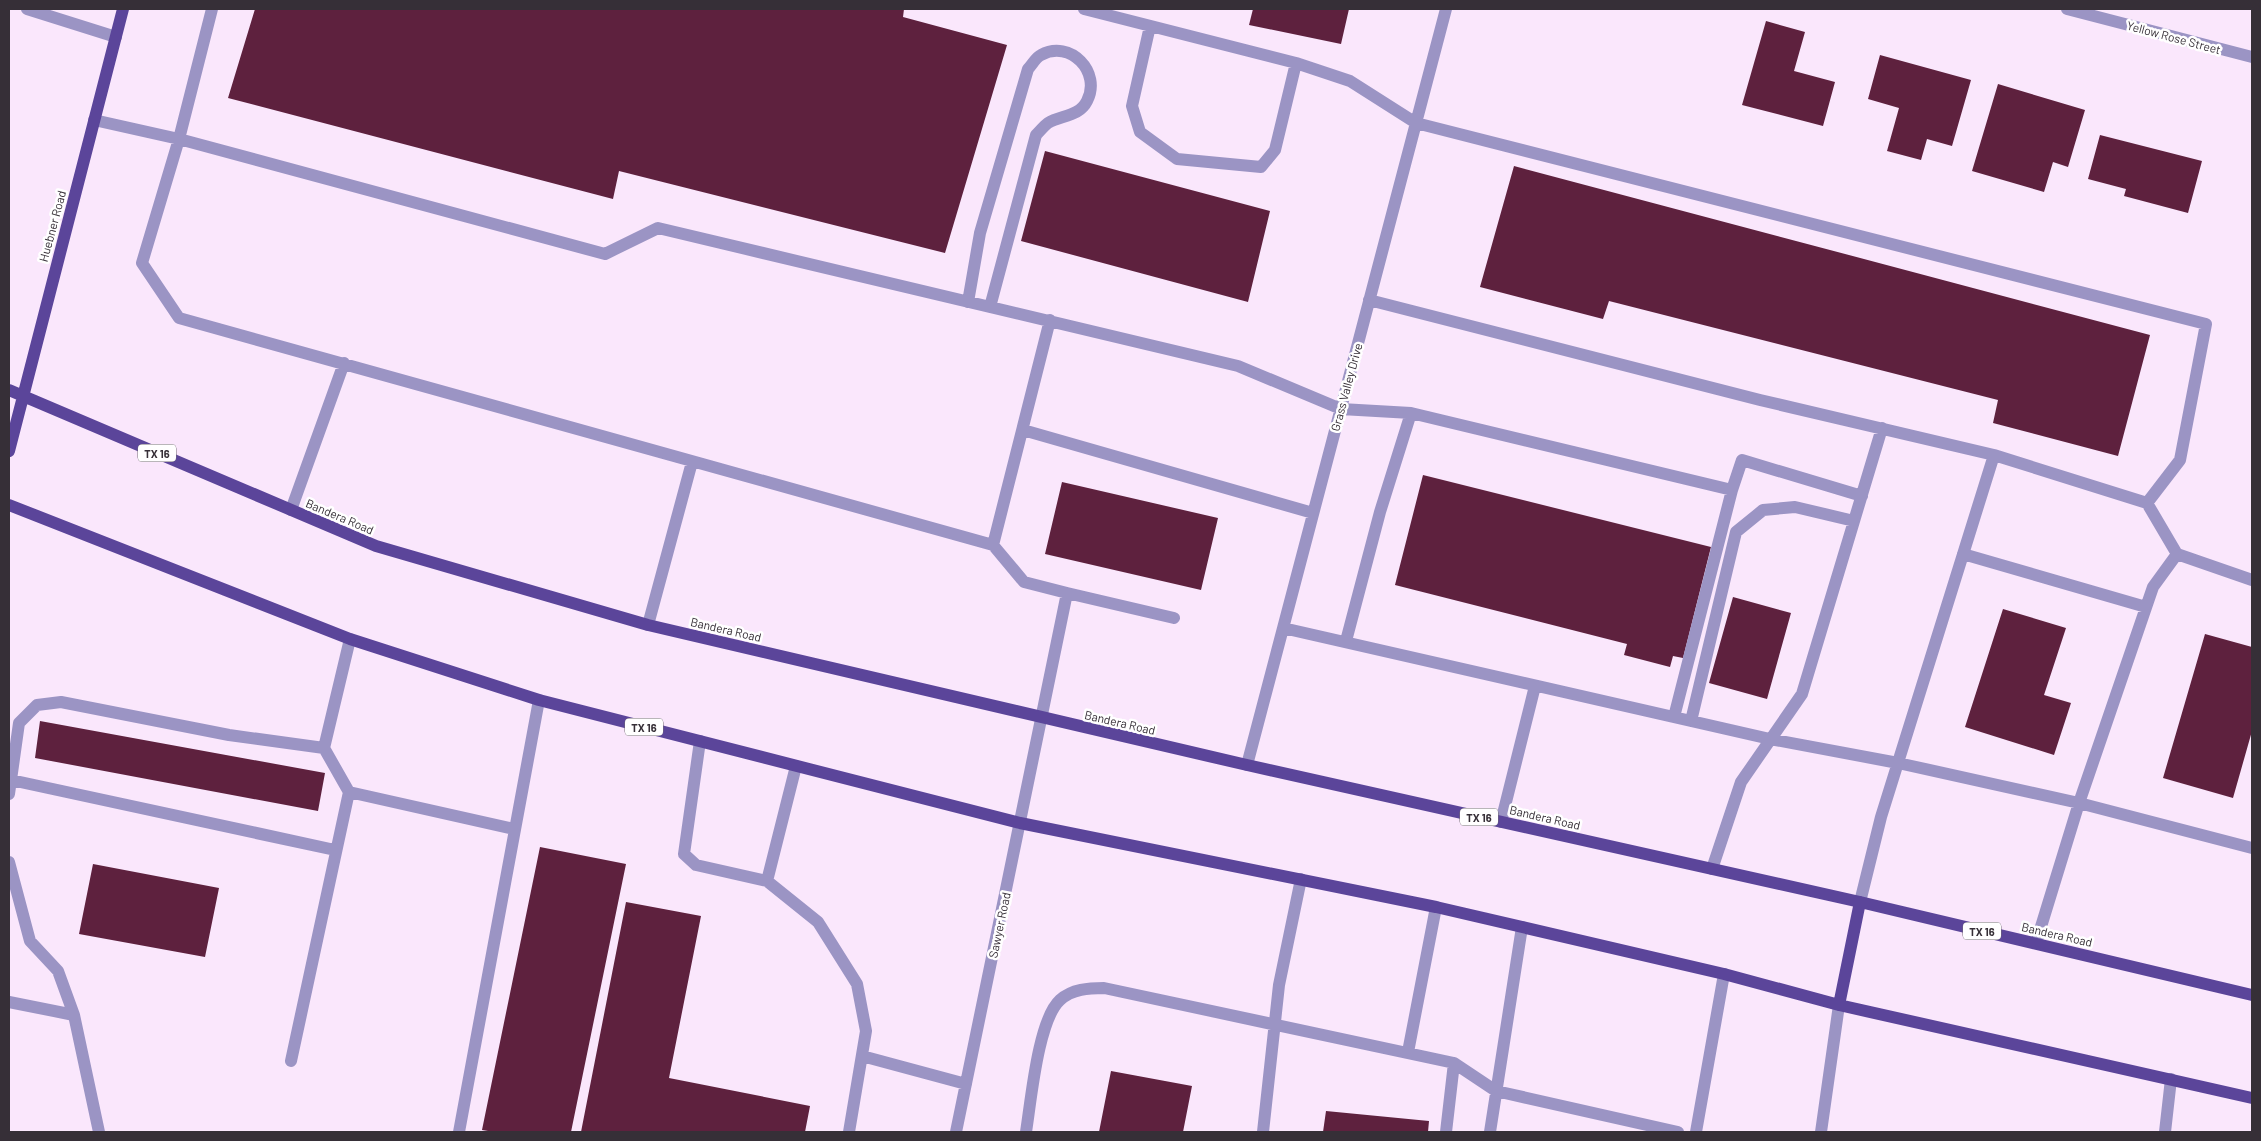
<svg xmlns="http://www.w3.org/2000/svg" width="2261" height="1141" font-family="Barlow,sans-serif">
<rect width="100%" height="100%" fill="#fae7fc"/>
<path fill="#5e213e" d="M255,9H904L903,17L1007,45L945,253L619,171L613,199L228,98Z
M1253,9H1349L1341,44L1249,25Z
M1766,21L1805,32L1794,71L1835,82L1823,126L1742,105Z
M1880,55L1971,80L1952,146L1927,139L1921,160L1887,151L1899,108L1868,99Z
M1998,84L2085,110L2068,167L2053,162L2044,192L1972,171Z
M2100,135L2202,161L2188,213L2124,196L2126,189L2088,179Z
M1045,151L1270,211L1248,302L1021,241Z
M1514,166L2150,335L2118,456L1993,423L1998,400L1609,301L1603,319L1480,287Z
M1423,475L1711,547L1683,658L1673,656L1670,667L1624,655L1627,644L1395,585Z
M1062,482L1218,518L1201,590L1045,554Z
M1733,597L1791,613L1767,699L1709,683Z
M2003,609L2066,628L2044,695L2071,703L2054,755L1965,727Z
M2205,634L2252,647V731L2233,798L2163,778Z
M40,721L325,773L318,811L35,758Z
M540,847L626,864L571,1132H494L482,1130Z
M93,864L219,888L205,957L79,934Z
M626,902L701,916L669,1078L810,1106L805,1132H581Z
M1111,1071L1192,1086L1183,1132H1099Z
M1326,1111L1429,1121L1428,1132H1323Z"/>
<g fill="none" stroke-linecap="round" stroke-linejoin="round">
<path stroke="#9b94c4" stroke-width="12" d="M27,9L116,37
M212,9L179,139L142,263L179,318L993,545L1024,582L1067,593L956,1132
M1084,9L1296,63L1350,81L1416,123L2206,324L2180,460L2147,503L1994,455
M2067,9L2252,57
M1150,26L1132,106L1140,132L1177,159L1261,167L1275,150L1296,63
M94,120L179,139L605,254L658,228L1238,366L1341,409L1411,413L1732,490
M1369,300L1760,400L1994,455L1881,817L1860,902
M968,302L980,233L1028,69C1032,65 1036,57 1041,55C1070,39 1102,72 1087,101C1079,117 1061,115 1048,123C1044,126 1040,131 1036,135L990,307
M1023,430L1313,513
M2147,503L2177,554
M291,510L344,363
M993,545L1050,320
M1963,554L2146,607
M1067,593L1174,618
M648,625L692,462
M1283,628L1770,739L1898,763L2079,803L2252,848
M350,639L324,748L349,792L514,829
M1346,641L1380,512L1411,413
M1674,717L1732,490L1742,460L1862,496
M1691,721L1736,532L1763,510L1795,507L1854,521
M700,741L684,854L696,865L767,881L796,766
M1247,765L1446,9
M11,780L335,850
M9,794L19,723L37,705L61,702L229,735L324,748
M1501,822L1535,686
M9,862L30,941L58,971L74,1015L99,1132
M1712,869L1741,782L1802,694L1882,428
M767,881L818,922L857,984L866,1031L849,1132
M2036,943L2079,803L2153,587L2177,554L2252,580
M9,1002L74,1015
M1408,1052L1436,907
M862,1056L966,1084
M291,1061L349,792
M459,1132L539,700
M1026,1132C1031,1101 1038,1020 1060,1000C1072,989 1089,988 1104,988L1454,1063L1496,1091L1678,1132
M1263,1132L1279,985L1301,879
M1446,1132L1454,1063
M1490,1132L1522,927
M1696,1132L1724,974
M1821,1132L1839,1005
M2165,1132L2171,1079"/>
<path stroke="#5b459a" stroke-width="12" d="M9,390L376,546L648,625L1247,765L1860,902L2252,995
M9,451L123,9
M9,505L350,639L539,700L1020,823L1436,907L1724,974L1839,1005L2252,1098
M1839,1005L1860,902"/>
</g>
<g text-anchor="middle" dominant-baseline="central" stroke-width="5" stroke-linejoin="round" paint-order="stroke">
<g fill="#fff" stroke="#726d73" stroke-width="1">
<rect x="138" y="444.5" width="38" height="17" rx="4"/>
<rect x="625" y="718.5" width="38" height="17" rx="4"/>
<rect x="1460" y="808.5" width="38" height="17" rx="4"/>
<rect x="1963" y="922.5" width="38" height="17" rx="4"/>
</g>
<g font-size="11" font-weight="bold" fill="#362f37">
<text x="157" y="453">TX 16</text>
<text x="644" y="727">TX 16</text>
<text x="1479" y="817">TX 16</text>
<text x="1982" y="931">TX 16</text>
</g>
<g font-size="12" fill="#362f37" stroke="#fff">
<text transform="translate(2174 37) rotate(15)">Yellow Rose Street</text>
<text transform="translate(52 226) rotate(-75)">Huebner Road</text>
<text transform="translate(1346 387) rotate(-75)">Grass Valley Drive</text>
<text transform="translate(340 516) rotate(23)">Bandera Road</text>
<text transform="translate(726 629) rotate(13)">Bandera Road</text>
<text transform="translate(1120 722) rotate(13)">Bandera Road</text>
<text transform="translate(1545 817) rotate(13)">Bandera Road</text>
<text transform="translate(999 925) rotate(-78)">Sawyer Road</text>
<text transform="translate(2057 934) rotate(13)">Bandera Road</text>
</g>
</g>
<rect width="2261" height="1141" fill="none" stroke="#362f37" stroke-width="20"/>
</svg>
